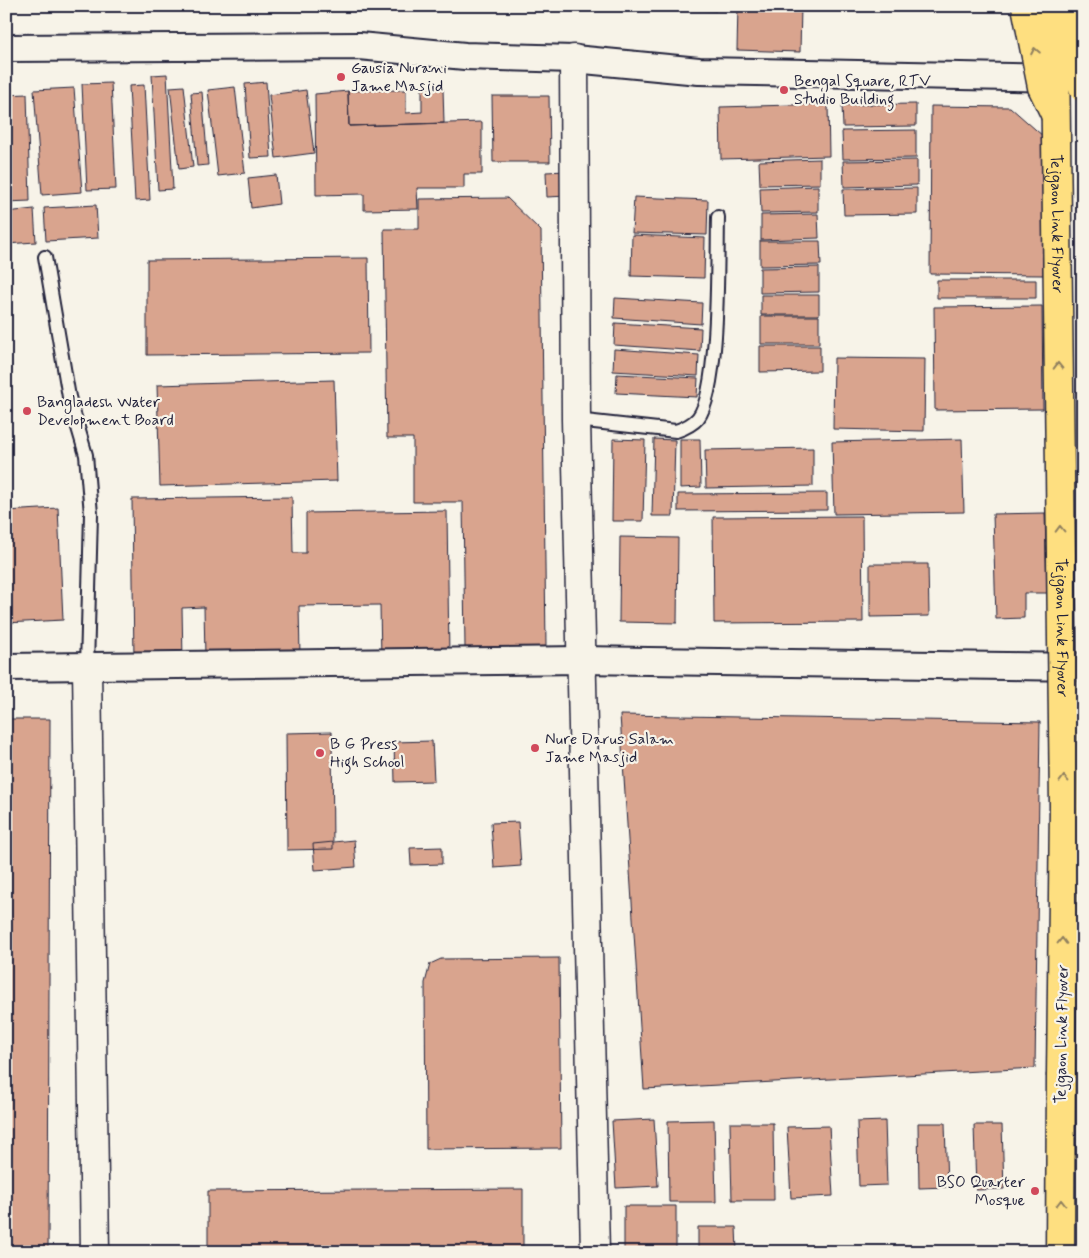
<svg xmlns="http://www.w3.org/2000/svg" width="1089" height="1258" font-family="Mynerve,sans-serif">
<rect width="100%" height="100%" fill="#f7f3e8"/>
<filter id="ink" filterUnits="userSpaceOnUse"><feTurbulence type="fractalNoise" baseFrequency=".02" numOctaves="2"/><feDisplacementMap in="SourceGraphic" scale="10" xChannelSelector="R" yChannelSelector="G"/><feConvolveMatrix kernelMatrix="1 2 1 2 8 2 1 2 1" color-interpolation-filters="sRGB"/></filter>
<g filter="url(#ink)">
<path fill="#d9a48e" stroke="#22223b" d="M692,6H716V11L692,10Z
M738,6H801L800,52L737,50Z
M167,74L173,189L158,190L152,75Z
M266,82L271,157L250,158L245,84Z
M111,83L116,189L87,190L82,84Z
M144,85L150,200L135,201L129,86Z
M184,86L193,167L179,169L170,87Z
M235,87L245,173L218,176L208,90Z
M74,88L82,192L42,195L34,90Z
M422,89H443L444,123L349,126L348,91L406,90V113L422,112Z
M306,90L314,153L276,158L269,95Z
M348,91L349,126L482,122V174H464V188H417L418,209L364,210V194L316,195L315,94Z
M202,92L208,165L197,166L191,93Z
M27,94L30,201L6,202V95Z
M492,96H549L550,162H493Z
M828,104L829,156L721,159L720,107Z
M916,104V126L843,127L842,105Z
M931,106L1010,107L1044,137L1043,275L930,274Z
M916,130V158L843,159L842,131Z
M820,159V184L760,185L759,161Z
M917,160V185L844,187L843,161Z
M566,171L567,196L547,197L546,172Z
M276,175L279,204L251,208L248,178Z
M818,186V212L761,213L760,188Z
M917,188V214L844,215L843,189Z
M634,197L708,200L707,235L632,233Z
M507,198L541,231L546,647L465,648L463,502H413V438H387L384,229H419V199Z
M96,205L98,238L46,241L44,208Z
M34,209L36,242L6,244V212Z
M818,214L819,238L761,240V215Z
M632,235L705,238L704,278L631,276Z
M760,241H820L821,265L760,266Z
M368,258L369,353L147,355V260Z
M819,267V292L760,293V268Z
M937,280H1036V298H937Z
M761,295H819V315H761Z
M615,298L702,303L701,324L614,318Z
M1042,306L1043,409L935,410L934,307Z
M761,316H819V344H761Z
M615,323L701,328L700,351L614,345Z
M760,346H820V371L760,372Z
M614,349L699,355L698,376L613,371Z
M834,358L925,359L924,431L833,429Z
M617,374L698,378L697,397L616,393Z
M334,380L337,481L160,486L157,385Z
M613,439L645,440L643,521H612Z
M654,439L675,440L673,516H652Z
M680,439H700L701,487L680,488Z
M962,439L964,512L834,514L832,442Z
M813,448V486L706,488L705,450Z
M827,493V510L678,511V494Z
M292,497L293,553H306V513L447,511L449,658L381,659L380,605L299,606L300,656L205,657L204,607L182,608L183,660L134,661L132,499Z
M58,508L63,620L6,623V511Z
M1045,513L1047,593H1024V618L996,619L993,514Z
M862,516L863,622L714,623L713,517Z
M620,537L678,538L677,623L619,622Z
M870,564H928L929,616L870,617Z
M620,715L1040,722L1035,1068L644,1089Z
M6,719H50L48,1252H6Z
M332,732L333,849L287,850L286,733Z
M432,741L434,781L395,782L394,742Z
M518,822L521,866L494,868L491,823Z
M354,840L356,867L315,870L313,844Z
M442,847V864L411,865L410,848Z
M559,958L561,1148L426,1149L425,983L430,964L441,959Z
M654,1119L658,1186L616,1188L612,1121Z
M714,1120L716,1202H669L668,1121Z
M885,1121L887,1185L859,1186L857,1122Z
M730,1123H773L774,1200H732Z
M918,1123H945L947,1187L919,1188Z
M974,1125H1002L1004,1189L976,1190Z
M829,1126L833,1196L791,1198L787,1127Z
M523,1189V1252H208V1191Z
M624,1206H676V1252H624Z
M698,1227H736L737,1252H698Z
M948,1249V1252H908V1250Z"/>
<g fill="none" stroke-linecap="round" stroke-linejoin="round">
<defs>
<path id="lane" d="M45,257L69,397L86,455L91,514L87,667
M576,420L676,431C685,428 692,425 698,418C720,390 717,257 718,217"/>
<path id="street" d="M6,48L359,46L465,56L574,59L699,71L1062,78
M6,667L580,660L1083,667"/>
<path id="secondary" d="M574,59L576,420L595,1252
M87,667L95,1252"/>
<path id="primary" d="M1060,1252L1061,1077"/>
</defs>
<use href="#lane" stroke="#22223b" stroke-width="16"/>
<use href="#street" stroke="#22223b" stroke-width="30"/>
<use href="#secondary" stroke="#22223b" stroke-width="31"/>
<use href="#primary" stroke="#22223b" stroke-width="31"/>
<use href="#lane" stroke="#f7f3e8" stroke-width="12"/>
<use href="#street" stroke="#f7f3e8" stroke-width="26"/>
<use href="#secondary" stroke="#f7f3e8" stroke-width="28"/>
<use href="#primary" stroke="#fedf80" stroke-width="28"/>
<defs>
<g id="primary-bridge">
<path id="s1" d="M1052,6L1055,53L1064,806L1061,1077"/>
<path d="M1076,6L1083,88"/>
</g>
<path id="highway-bridge" d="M1026,6L1042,87L1055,114"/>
</defs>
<use href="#primary-bridge" stroke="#22223b" stroke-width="31" stroke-linecap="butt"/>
<use href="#highway-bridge" stroke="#22223b" stroke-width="31" stroke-linecap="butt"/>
<use href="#primary-bridge" stroke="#fedf80" stroke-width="28"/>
<use href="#highway-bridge" stroke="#fedf80" stroke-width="28"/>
</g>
<defs><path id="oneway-chevron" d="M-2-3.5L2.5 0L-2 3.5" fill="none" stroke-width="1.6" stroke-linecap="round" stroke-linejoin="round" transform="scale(1.25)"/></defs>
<g stroke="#90805e">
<use href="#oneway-chevron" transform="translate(1035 51) rotate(-101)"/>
<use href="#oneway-chevron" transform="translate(1058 366) rotate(-91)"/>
<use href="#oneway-chevron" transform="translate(1060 529) rotate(-91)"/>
<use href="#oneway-chevron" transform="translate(1064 779) rotate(-91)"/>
<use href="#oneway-chevron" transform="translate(1062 941) rotate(-89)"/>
<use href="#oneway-chevron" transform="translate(1061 1203) rotate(-90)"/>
</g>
</g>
<g fill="#d1495b" stroke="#f7f3e8" stroke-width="2">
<circle cx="341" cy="77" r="5"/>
<circle cx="784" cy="90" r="5"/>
<circle cx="27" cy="411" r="5"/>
<circle cx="535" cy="748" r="5"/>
<circle cx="320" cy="753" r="5"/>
<circle cx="1035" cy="1191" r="5"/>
</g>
<g text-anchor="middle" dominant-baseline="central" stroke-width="4.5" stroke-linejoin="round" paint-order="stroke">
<g font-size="16" fill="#22223b" stroke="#f7f3e8" text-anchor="start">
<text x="351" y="68">Gausia Nurani<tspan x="351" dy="18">Jame Masjid</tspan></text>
<text x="794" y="81">Bengal Square, RTV<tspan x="794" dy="18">Studio Building</tspan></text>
<text x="37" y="402">Bangladesh Water<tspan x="37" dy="18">Development Board</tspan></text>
<text x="545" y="739">Nure Darus Salam<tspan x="545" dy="18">Jame Masjid</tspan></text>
<text x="330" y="744">B G Press<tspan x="330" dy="18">High School</tspan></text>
<text x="1025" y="1182" text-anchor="end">BSO Quarter<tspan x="1025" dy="18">Mosque</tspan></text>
</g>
<g font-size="16" fill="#22223b" stroke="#f7f3e8">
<text stroke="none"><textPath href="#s1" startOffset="218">Tejgaon Link Flyover</textPath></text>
<text stroke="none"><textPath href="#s1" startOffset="622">Tejgaon Link Flyover</textPath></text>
<text transform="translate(1062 1034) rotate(-89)">Tejgaon Link Flyover</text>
</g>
</g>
<rect width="1089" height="1258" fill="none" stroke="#f7f3e8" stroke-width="25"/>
<rect x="12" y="12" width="1064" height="1233" fill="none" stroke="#22223b" stroke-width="2" filter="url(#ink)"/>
</svg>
